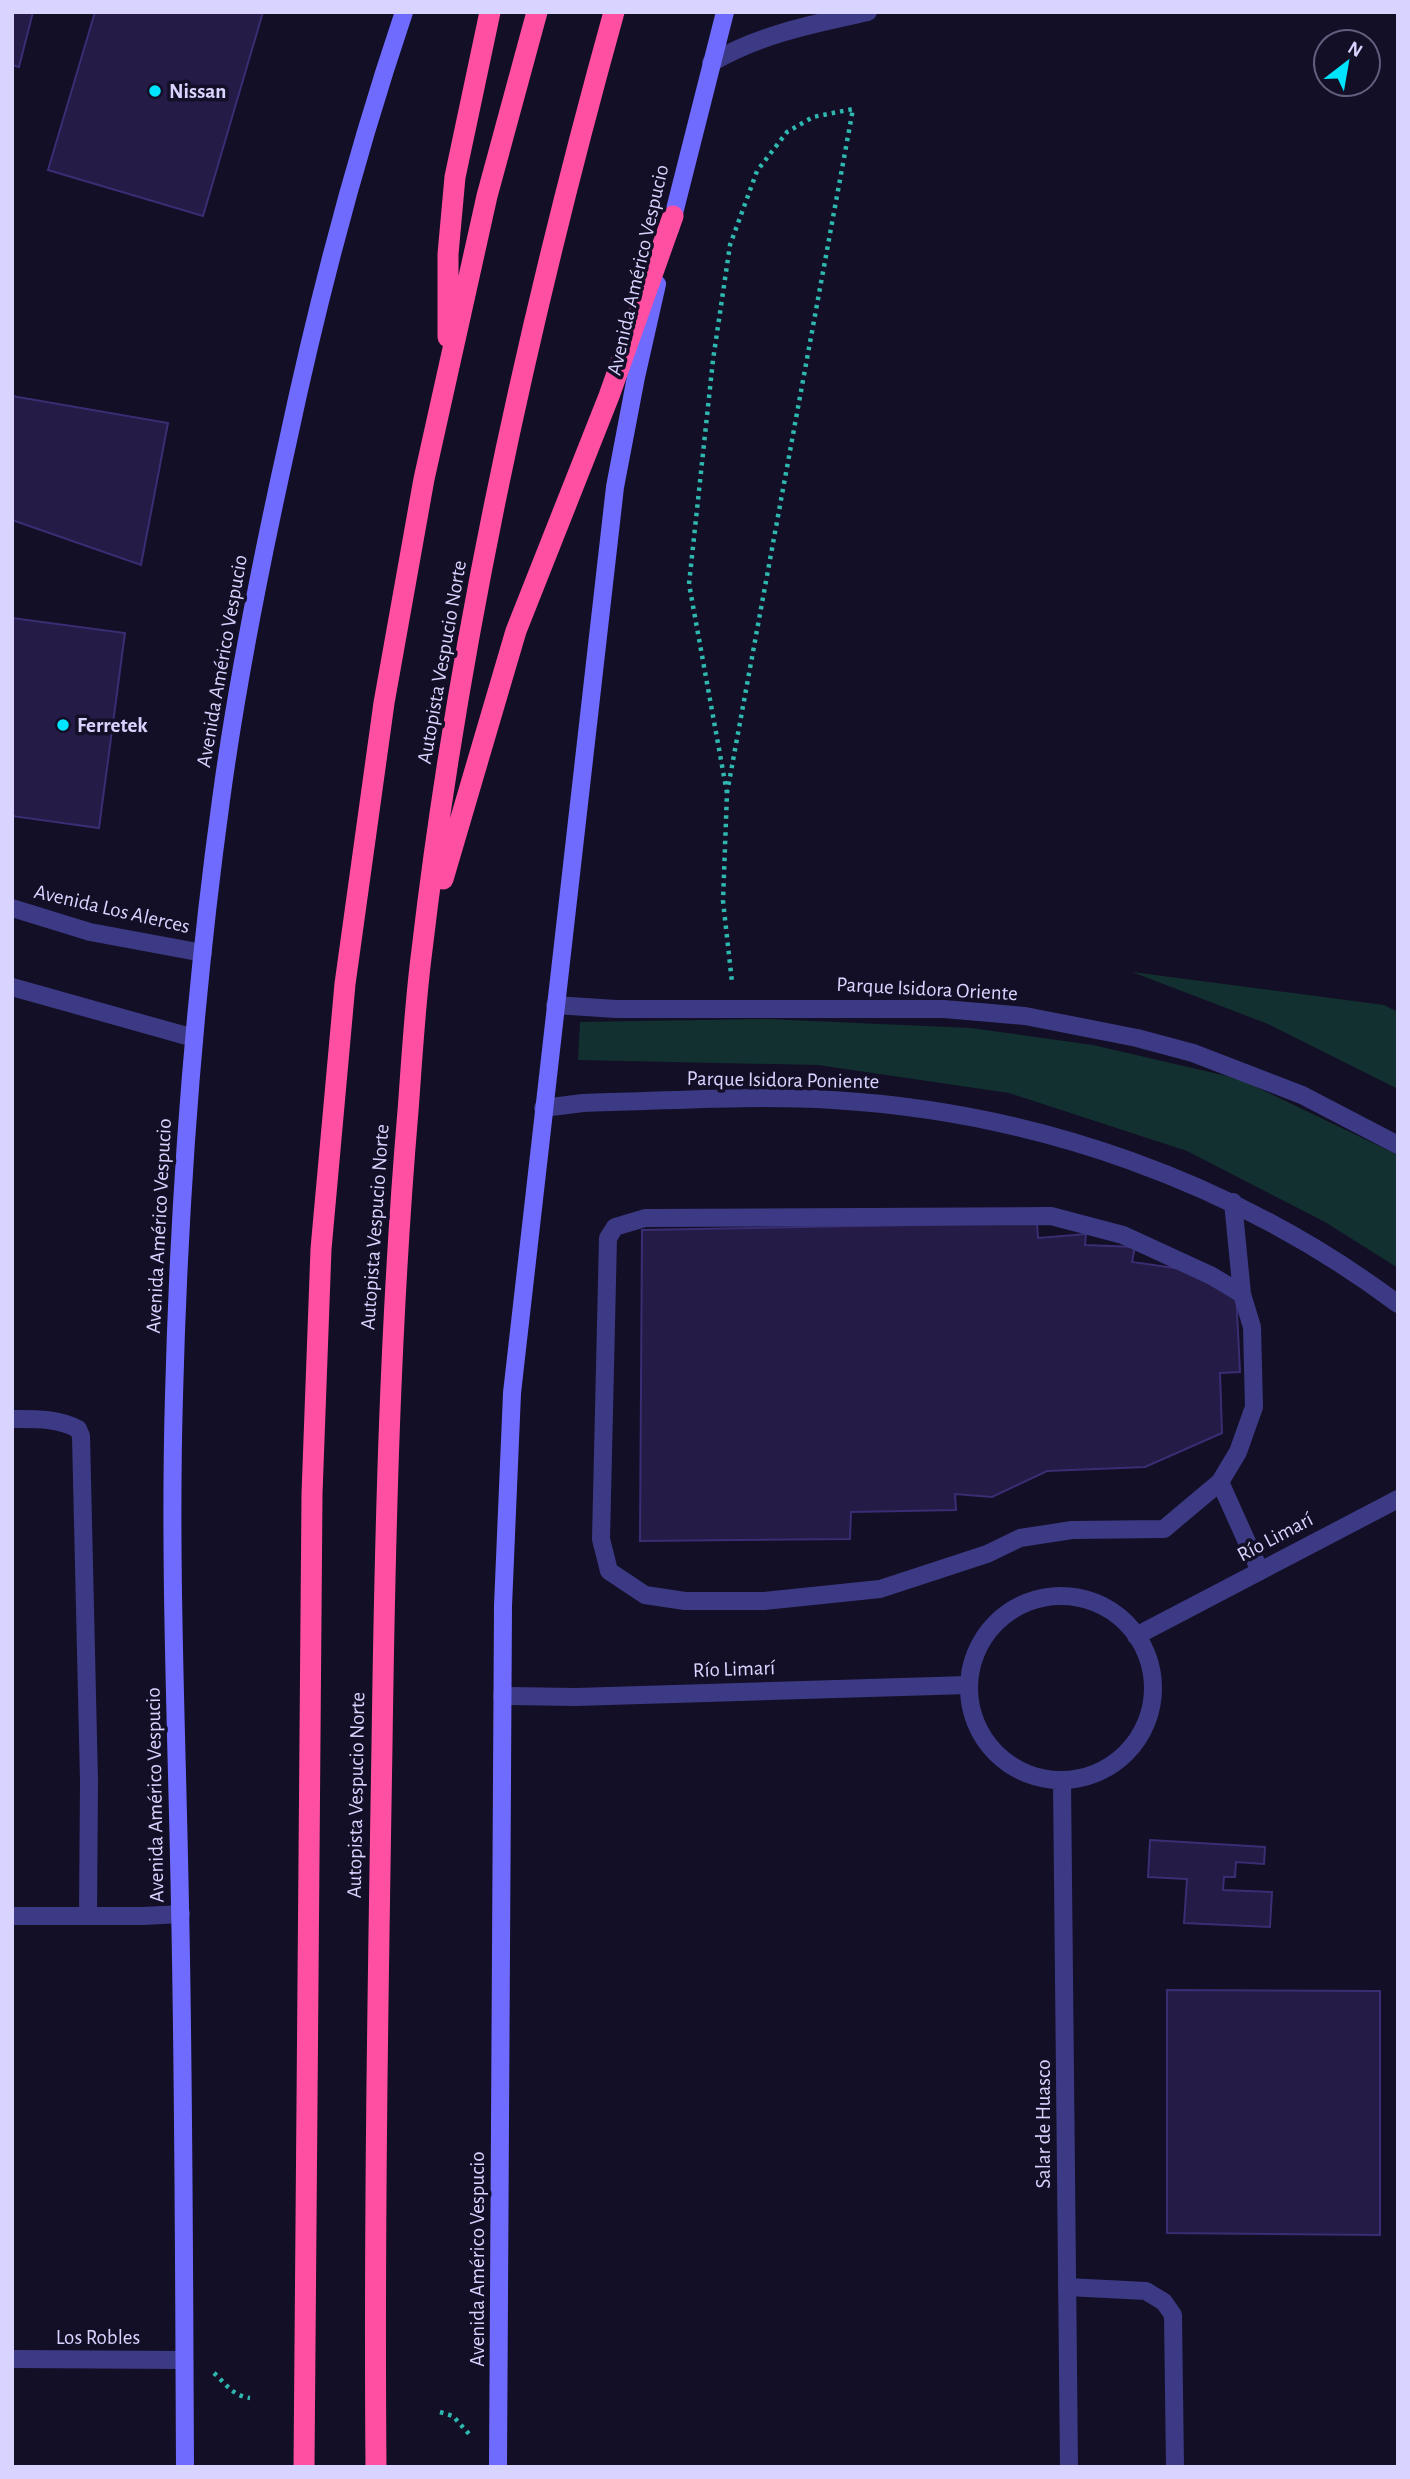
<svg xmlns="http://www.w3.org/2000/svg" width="1410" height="2479" font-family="'Alegreya Sans',sans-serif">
<rect width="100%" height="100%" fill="#130f26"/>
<path fill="#12302f" d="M1132,972L1384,1005L1398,1012V1089L1268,1024Z
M766,1019L971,1028L1093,1045L1240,1079L1398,1155V1268L1325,1222L1187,1151L1009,1093L818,1065L578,1060L580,1022Z"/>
<path fill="#241b47" stroke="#3b2d73" stroke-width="2" d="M12,12H33L19,67L12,65Z
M95,12H263L203,216L48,170Z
M12,396L168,423L141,565L12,520Z
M12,618L125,633L99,828L12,816Z
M1037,1223L1038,1238L1086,1234L1085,1245L1135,1247L1132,1262L1189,1270L1236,1291L1240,1372L1220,1373L1222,1433L1145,1467L1047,1471L992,1497L955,1494L956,1510L851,1512L850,1539L640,1541L642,1230Z
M1150,1840L1265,1847L1264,1864L1236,1862L1235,1877H1224L1223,1890L1272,1892L1270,1927L1184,1923L1187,1879L1148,1877Z
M1167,1990L1380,1991V2235L1167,2233Z"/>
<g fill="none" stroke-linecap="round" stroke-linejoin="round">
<path stroke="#2fb8b0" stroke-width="4.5" stroke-dasharray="3.5 5" stroke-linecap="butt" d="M727,793L689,584L713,360L730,245L757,171L787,132L813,117L853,109L727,793L723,901L732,982
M214,2373C226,2384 233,2396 250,2398
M440,2412L453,2416L469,2434"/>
<path stroke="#3d3a85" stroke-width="18" d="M1233,1202L1242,1294L1252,1327L1254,1407L1238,1452L1220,1482L1164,1529L1072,1530L1020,1538L987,1554L880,1589L764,1601H685L645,1595L609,1571L601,1539L608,1238L615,1227L645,1218L1051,1216L1123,1235L1212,1276L1242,1294
M12,1419C35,1419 57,1418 78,1429L81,1436L89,1781L88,1915
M1220,1482L1260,1571
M12,1916H143L181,1914
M1067,2287L1146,2291L1164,2302L1173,2315L1175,2467"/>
<path stroke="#3d3a85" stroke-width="18" d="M711,63C760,34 813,24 868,12
M12,908L90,932L203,953
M12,987L194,1038
M555,1005L616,1009H944L1025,1016L1137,1038L1193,1053L1302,1095L1398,1145
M543,1108L583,1103C666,1101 750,1095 833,1100C1036,1112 1235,1182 1398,1304
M969 1688a92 92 0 1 1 184 0a92 92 0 1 1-184 0Z
M1136,1636L1398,1499
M502,1696L576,1697L968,1685
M1062,1781L1069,2467
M12,2359L184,2360"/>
<path stroke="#6f6bff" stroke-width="18" d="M670,229L725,12
M185,2467C184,2280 184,2093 180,1906C177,1736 169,1566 174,1396C179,1197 194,997 221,800C237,681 261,562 287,445C318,299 356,154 404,12
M498,2467L503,1606L512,1393L615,487L636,377L657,284"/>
<path stroke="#ff4fa3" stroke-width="21" d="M448,337V254L455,177L490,12
M443,879L516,631L609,396L673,216
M304,2467L312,1494L321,1249L345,984L384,703L424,479L487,196L537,12
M376,2467C374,2226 378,1986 382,1745C385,1533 390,1322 408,1111C412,1058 415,1003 422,950C459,634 529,318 614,12"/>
</g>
<g fill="#00e5ff" stroke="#130f26" stroke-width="2.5">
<circle cx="155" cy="91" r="7"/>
<circle cx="63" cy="725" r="7"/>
</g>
<g text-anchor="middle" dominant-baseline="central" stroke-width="7" stroke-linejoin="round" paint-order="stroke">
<g font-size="21" font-weight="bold" fill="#d9d4ff" stroke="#130f26" text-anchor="start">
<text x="169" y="91">Nissan</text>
<text x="77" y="725">Ferretek</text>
</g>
<g font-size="21" fill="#d9d4ff" stroke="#130f26">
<text transform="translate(638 270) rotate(-77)">Avenida Américo Vespucio</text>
<text transform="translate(222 661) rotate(-80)">Avenida Américo Vespucio</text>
<text transform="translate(442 662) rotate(-80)">Autopista Vespucio Norte</text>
<text transform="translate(112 909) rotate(13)">Avenida Los Alerces</text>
<text transform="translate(927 989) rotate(3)">Parque Isidora Oriente</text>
<text transform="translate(783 1080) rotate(1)">Parque Isidora Poniente</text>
<text transform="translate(159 1226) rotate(-87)">Avenida Américo Vespucio</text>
<text transform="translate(375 1227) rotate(-86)">Autopista Vespucio Norte</text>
<text transform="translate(1275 1537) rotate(-28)">Río Limarí</text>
<text transform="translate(734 1669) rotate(-2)">Río Limarí</text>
<text transform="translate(155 1795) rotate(-91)">Avenida Américo Vespucio</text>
<text transform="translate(356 1795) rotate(-89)">Autopista Vespucio Norte</text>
<text transform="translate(1043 2124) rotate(-90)">Salar de Huasco</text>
<text transform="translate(477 2259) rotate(-90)">Avenida Américo Vespucio</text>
<text x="98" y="2337">Los Robles</text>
</g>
</g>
<rect width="1410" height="2479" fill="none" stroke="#d9d4ff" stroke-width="28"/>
<g transform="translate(1347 63) rotate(31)"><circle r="33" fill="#130f26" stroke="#625e7d" stroke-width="2"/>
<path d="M0-5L12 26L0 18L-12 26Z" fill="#00e5ff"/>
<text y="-10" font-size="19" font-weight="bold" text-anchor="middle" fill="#d9d4ff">N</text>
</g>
</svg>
